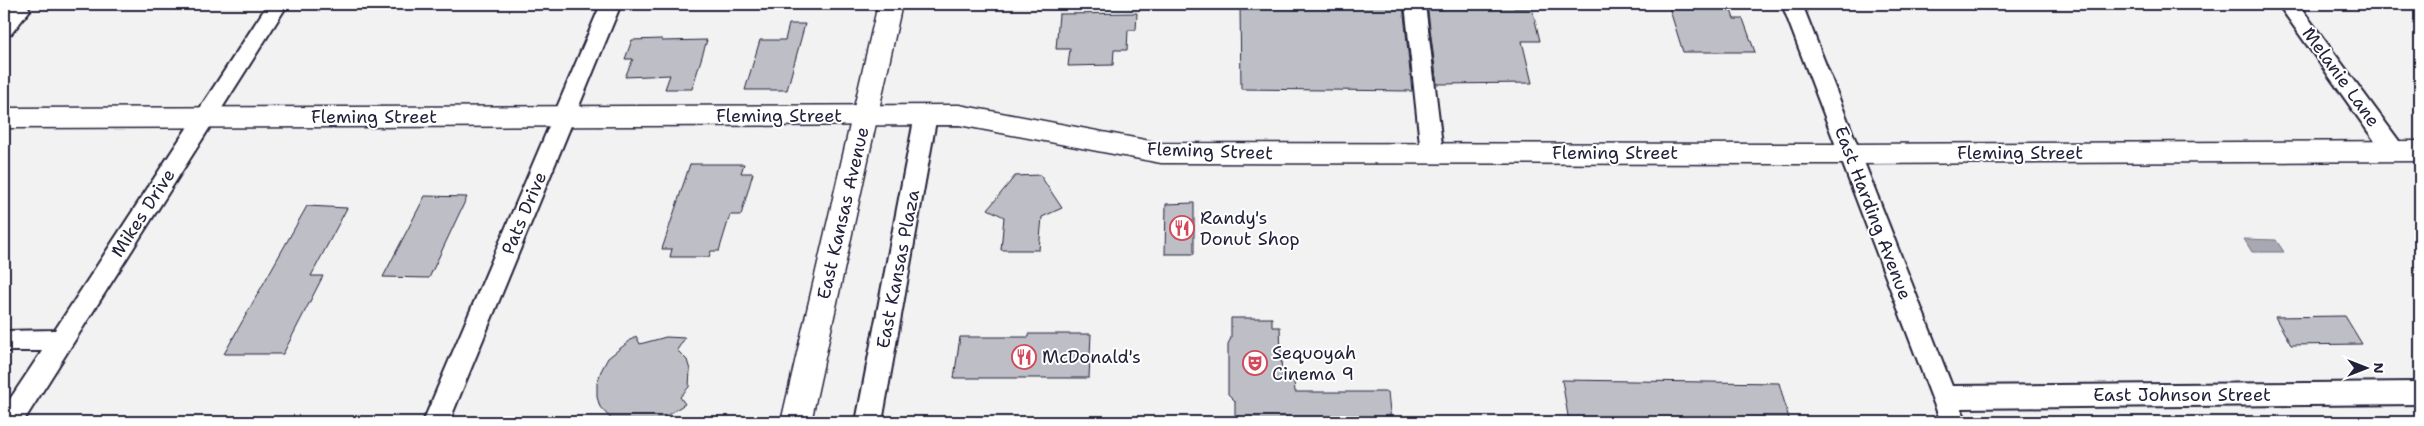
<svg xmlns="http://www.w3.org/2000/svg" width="2424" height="426" font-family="'Shantell Sans',sans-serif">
<rect width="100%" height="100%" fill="#f2f2f3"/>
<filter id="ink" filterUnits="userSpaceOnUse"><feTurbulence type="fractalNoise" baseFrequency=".02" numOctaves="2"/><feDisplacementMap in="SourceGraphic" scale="10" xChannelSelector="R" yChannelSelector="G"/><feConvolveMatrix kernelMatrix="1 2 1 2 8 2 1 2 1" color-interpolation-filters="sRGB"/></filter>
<g filter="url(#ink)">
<path fill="#a8a8b2" stroke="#727282" d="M2244,239L2276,240L2284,252H2252Z"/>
<path fill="#bebec6" stroke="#22223b" d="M1240,4H1403L1412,91L1241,89Z
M1427,4H1513L1514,8H1532L1540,41H1522L1532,83L1437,84Z
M1668,4H1729L1734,19H1743L1755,52H1683Z
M1137,13L1136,30H1128L1127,50H1114L1113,65L1068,66L1070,49H1056L1059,14Z
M789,24H805L787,90H745L760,40H785Z
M662,39V41L707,40L692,89H665L670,75L625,77L633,59H625L632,40Z
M690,164H744L741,173H753L741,215H730L719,251H711L709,257H670L672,249H662Z
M1040,175L1062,208L1042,217L1039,250H1001L1004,217L988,209L1015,176Z
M425,196L467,197L429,278L383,277Z
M1194,203V254H1165L1166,204Z
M307,206L347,208L311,276H323L283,354H224Z
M2345,316L2362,344L2291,345L2275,317Z
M1231,318H1272V327H1280L1282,381H1294L1295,392H1388L1391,422H1235V401L1228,394V344L1231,338Z
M1029,334H1091L1089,378H954L960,337H1029Z
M636,336L640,344L666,337L685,338L677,350L687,360L690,370L689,387L680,397L685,404L666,416L667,422H614L600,407L597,397V383L601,371L608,358Z
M1562,380L1779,383L1790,422H1569Z"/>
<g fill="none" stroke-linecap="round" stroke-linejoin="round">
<defs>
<path id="minor" d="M22,4L27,5L30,10L11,34L4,36V16L13,5Z
M268,4H288L23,422H4V408L42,351H4V331L55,330Z
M601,4H621L449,422H423Z
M1405,4H1425L1443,153L1440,159L1432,161L1424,159L1421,153Z
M1782,4H1802L1952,386L2420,382V404L1961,408L1967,422H1941Z
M2278,4H2298L2402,145L2405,151L2402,157L2394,159L2386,157Z
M926,107L933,109L937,115L882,422H856L915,115L919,109Z"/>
<path id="tertiary" d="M959,105L1161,143L1850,144L2420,141V161L1850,164L1161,163L959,125L4,128V108Z"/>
<path id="primary" d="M878,4H902L811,422H781Z"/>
</defs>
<use href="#minor" stroke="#22223b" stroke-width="4"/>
<use href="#tertiary" stroke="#22223b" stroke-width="3"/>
<use href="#primary" stroke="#22223b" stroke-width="3"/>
<use href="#minor" fill="#fff" fill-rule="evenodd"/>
<use href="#tertiary" fill="#fff" fill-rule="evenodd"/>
<use href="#primary" fill="#fff" fill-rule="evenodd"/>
</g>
</g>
<defs>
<symbol id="restaurant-ring" viewBox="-11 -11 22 22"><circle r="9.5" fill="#fff" stroke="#d1495b" stroke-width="1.5"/><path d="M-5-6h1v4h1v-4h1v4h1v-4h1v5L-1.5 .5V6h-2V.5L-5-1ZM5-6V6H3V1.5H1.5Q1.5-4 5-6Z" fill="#d1495b"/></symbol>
<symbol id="theatre-ring" viewBox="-11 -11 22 22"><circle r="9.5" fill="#fff" stroke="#d1495b" stroke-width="1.5"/><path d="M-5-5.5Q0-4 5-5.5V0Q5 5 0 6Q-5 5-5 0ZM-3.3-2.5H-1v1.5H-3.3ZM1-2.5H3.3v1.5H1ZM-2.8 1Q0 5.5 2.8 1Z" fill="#d1495b"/></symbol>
</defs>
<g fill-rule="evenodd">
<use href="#restaurant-ring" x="1168" y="214" width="28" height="28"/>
<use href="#restaurant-ring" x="1010" y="343" width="28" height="28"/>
<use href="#theatre-ring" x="1241" y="349" width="28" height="28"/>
</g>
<g text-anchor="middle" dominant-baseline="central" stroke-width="4" stroke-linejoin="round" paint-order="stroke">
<g font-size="18" fill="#22223b" stroke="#fff">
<text transform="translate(2341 77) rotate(54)">Melanie Lane</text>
<text x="779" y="116">Fleming Street</text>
<text x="374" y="117">Fleming Street</text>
<text transform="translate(1210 151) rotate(2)">Fleming Street</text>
<text x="1615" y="153">Fleming Street</text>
<text x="2020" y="153">Fleming Street</text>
<text transform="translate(143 213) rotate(-57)">Mikes Drive</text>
<text transform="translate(524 213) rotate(-67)">Pats Drive</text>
<text transform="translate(843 213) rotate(-77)">East Kansas Avenue</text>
<text transform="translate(1873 213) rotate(69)">East Harding Avenue</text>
<text transform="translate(898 269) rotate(-79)">East Kansas Plaza</text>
<text x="2182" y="395">East Johnson Street</text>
</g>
<g font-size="18" fill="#22223b" stroke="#fff" text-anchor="start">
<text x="1200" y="218">Randy's<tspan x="1200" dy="21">Donut Shop</tspan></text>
<text x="1272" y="353">Sequoyah<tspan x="1272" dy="21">Cinema 9</tspan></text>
<text x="1042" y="357">McDonald's</text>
</g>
</g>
<rect width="2424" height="426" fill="none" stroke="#fff" stroke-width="20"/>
<rect x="10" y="10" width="2404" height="406" fill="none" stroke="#22223b" stroke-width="2" filter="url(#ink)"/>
<g transform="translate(2366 368) rotate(90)" stroke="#ffffff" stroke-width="4" paint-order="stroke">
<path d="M0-4L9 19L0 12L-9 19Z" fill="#22223b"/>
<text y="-8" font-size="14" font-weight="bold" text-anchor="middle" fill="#22223b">N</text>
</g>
</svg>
